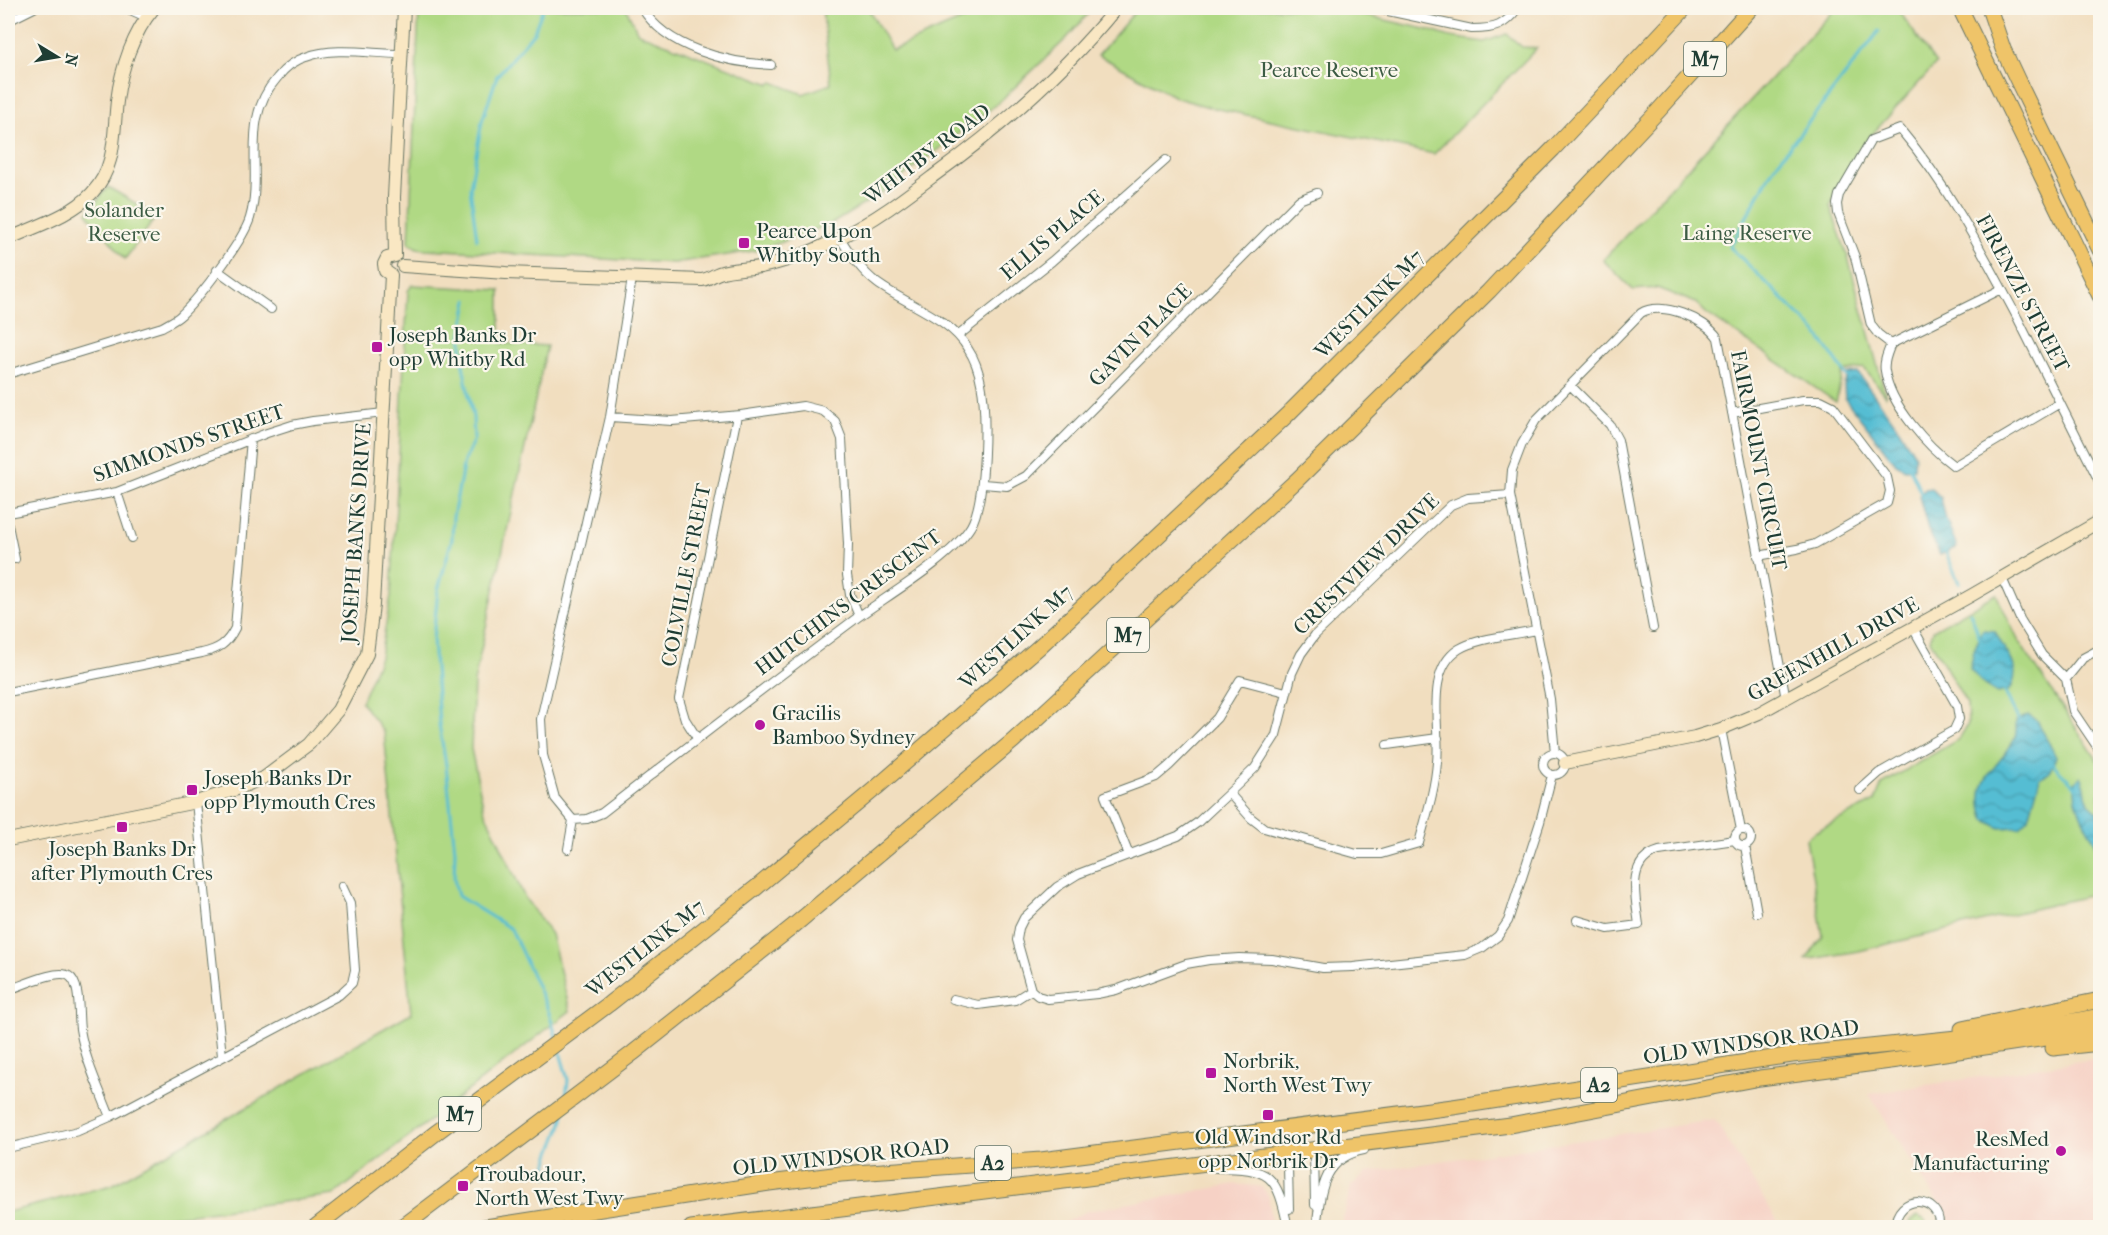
<svg xmlns="http://www.w3.org/2000/svg" width="2108" height="1235" font-family="'IM FELL French Canon',serif">
<defs>
<pattern id="garden-furrows" width="10" height="10" patternUnits="userSpaceOnUse" patternTransform="scale(1.5)"><rect width="10" height="10" fill="#b0d984"/><path d="M-1 1l2-2M0 10L10 0M9 11l2-2" fill="none" stroke="#97bb73"/></pattern>
<pattern id="water-waves" width="16" height="10" patternUnits="userSpaceOnUse" patternTransform="scale(1.5)"><rect width="16" height="10" fill="#55bdd3"/><path d="M0 5q4-4 8 0t8 0" fill="none" stroke="#469bac"/></pattern>
</defs>
<rect width="100%" height="100%" fill="#fbf7ec"/>
<filter id="ink" filterUnits="userSpaceOnUse"><feTurbulence type="fractalNoise" baseFrequency=".0167" numOctaves="2"/><feDisplacementMap in="SourceGraphic" scale="12" xChannelSelector="R" yChannelSelector="G"/><feConvolveMatrix kernelMatrix="1 2 1 2 8 2 1 2 1" color-interpolation-filters="sRGB"/></filter>
<filter id="wash" filterUnits="userSpaceOnUse"><feTurbulence type="fractalNoise" baseFrequency=".008" numOctaves="4" result="noise"/><feDisplacementMap in="SourceGraphic" scale="24" xChannelSelector="R" yChannelSelector="G"/><feGaussianBlur stdDeviation="1.35" result="paint"/><feColorMatrix in="noise" values="0 0 0 0 0 0 0 0 0 0 0 0 0 0 0 0 0 1.4 0 .05"/><feComposite in="paint" operator="in"/></filter>
<g filter="url(#wash)">
<rect width="100%" height="100%" fill="#f1debf"/>
<path fill="#f6d1c5" d="M2100,1058V1227H1953L1869,1094Z
M1715,1120L1781,1227H1344L1343,1217L1351,1186L1368,1172Z
M1235,1184L1256,1186L1262,1187L1266,1192L1269,1197L1271,1227H1055L1087,1211Z"/>
<path fill="#b0d984" stroke="#688b5c" stroke-width="1.5" d="M419,8H626L638,33L770,84L773,82L803,94L831,84L822,8H868L892,50L990,8H1093L1067,38L997,104L879,195L833,223L760,250L674,263L425,249L417,248L409,243Z
M1138,8H1332L1425,29L1450,37L1484,42L1507,34L1522,47L1537,48L1434,154L1209,107L1177,98L1098,55Z
M1836,8H1897L1936,64L1858,150L1830,206L1847,254L1886,397L1864,368L1843,372L1836,402L1706,313L1696,303L1657,288L1633,290L1603,260Z
M108,187L157,216L125,259L87,213Z
M412,285L500,290V343L547,346L474,682L471,749L484,810L525,898L551,934L570,1011L334,1195L94,1227H8V1212L112,1185L411,1013L384,732L361,702L380,657L391,596L408,291Z
M1996,594L2019,642L2100,764V893L1859,951L1806,960L1823,936L1806,839L1813,833L1875,801L1882,784L1959,739L1968,724L1967,704L1930,640L1933,630Z"/>
<path fill="url(#garden-furrows)" stroke="#688b5c" stroke-width="1.5" d="M1918,1216L1925,1220L1927,1227H1908L1910,1221Z"/>
<path fill="url(#water-waves)" stroke="#3a7d84" stroke-width="1.5" d="M1858,373L1897,426L1915,455L1914,468L1905,469L1896,464L1845,399L1844,385L1848,374Z
M1931,488L1941,498L1945,516L1957,547L1940,555L1928,529L1919,496L1925,489Z
M1983,630L1995,631C2004,653 2024,665 2010,690L1997,693L1984,685L1970,669L1974,650Z
M2028,715L2037,720L2056,757L2049,773L2040,778L2029,818L2020,827L2000,828L1985,820C1970,779 1998,770 2014,740C2017,735 2016,727 2016,721Z
M2081,776C2085,783 2085,787 2086,795C2087,803 2095,809 2100,814V851C2088,829 2073,808 2075,782Z"/>
<g fill="none" stroke-linecap="round" stroke-linejoin="round">
<path stroke="#55bdd3" stroke-width="3" d="M477,239L470,188L482,121L497,76L534,32L543,8
M468,300L462,333V360L473,417L474,439L464,461L453,517L452,539L438,590L433,639L439,724L446,765L455,851L454,879L458,896L511,929L548,1010L556,1036
M1849,379L1816,332L1730,247L1774,167L1879,31
M1909,466L1922,495
M1944,548L1959,583
M1970,612L1980,639
M2003,688L2020,723
M2052,763L2077,788
M559,1049L568,1080L566,1098
M547,1177C545,1153 562,1136 564,1113"/>
</g>
</g>
<g filter="url(#ink)">
<g fill="none" stroke-linecap="round" stroke-linejoin="round">
<defs>
<path id="street" d="M126,8L146,17
M642,8C666,48 727,63 771,65
M1374,8L1472,29C1496,29 1504,26 1518,8
M8,21L34,8
M217,270L271,309
M959,335L1052,261L1166,160
M1891,344L1878,334L1871,325L1855,257L1838,213L1837,204L1839,195L1871,140L1900,129C1949,187 1983,253 2018,319C2045,374 2073,428 2100,483
M1891,344C1888,352 1883,362 1885,371C1890,405 1927,446 1954,466L2060,403
M1891,344L2002,289
M8,374L162,327C169,323 176,320 181,315C200,297 243,241 250,218C264,170 239,121 277,78C284,69 295,60 306,57C335,46 371,54 401,54
M1571,386L1610,425L1618,440L1653,628
M1732,413L1803,400H1821L1833,406L1887,477L1890,491L1887,503L1815,544L1797,549L1758,556
M610,417L672,421L741,415L803,406L823,411L835,421L842,439L848,544L847,575L850,595L859,616
M983,484L1007,486L1026,476L1299,200L1317,193
M117,492L132,538
M1510,495L1468,498L1451,505L1315,635L1301,654L1292,673L1276,735L1255,768L1229,793L1197,823L1178,836L1078,874L1057,887L1024,918L1019,928L1017,940L1031,990L1038,996L1048,999L1097,994L1116,990L1186,964L1209,960L1239,958L1272,959L1323,968L1353,967L1465,955L1482,948L1498,936L1508,921L1540,822L1552,775
M8,513L117,492L267,433L292,425L313,421L384,413
M8,525L15,559
M2002,578L2020,619L2042,655L2066,679L2083,658L2100,649
M2066,679L2073,711L2100,751
M8,692L202,653C219,649 227,644 235,628L251,439
M1721,729L1741,830
M697,738L685,719L679,699L737,416
M1387,745L1438,738
M1555,753L1550,699L1510,495L1512,470L1522,444L1536,420L1641,313C1661,300 1706,319 1718,338L1786,699
M1543 764a11 11 0 1 1 22 0a11 11 0 1 1-22 0Z
M1860,790L1879,773L1954,730L1959,719L1957,706L1913,628
M1229,793L1251,818L1264,828L1357,854H1381L1419,843C1426,817 1435,790 1437,762C1441,729 1424,671 1459,649C1476,638 1515,635 1535,630
M196,802L222,1056
M573,820L587,819L602,813C687,747 772,681 858,617C890,594 951,559 971,526C986,500 987,412 981,383C979,372 974,358 968,349C951,318 905,304 877,283C861,271 851,255 840,238
M573,820L555,798L543,755L541,719L610,417L632,278
M1735 838a8 8 0 1 1 16 0a8 8 0 1 1-16 0Z
M1745,846L1757,913
M568,849L573,820
M1129,855L1105,796L1156,777L1169,766L1217,718L1240,680L1286,692
M1577,920L1608,929L1639,925C1636,899 1625,861 1659,851L1735,840
M8,990C21,986 58,968 69,976C81,983 78,1016 80,1029C85,1060 99,1088 110,1117
M953,999L978,1005L1015,1000L1031,990
M8,1148L78,1131L110,1117L339,995L352,983L355,970L350,903L342,886
M1314,1149L1315,1205
M1215,1168C1271,1168 1277,1174 1288,1228
M1289,1209L1288,1166L1291,1151
M1316,1228C1321,1192 1322,1158 1364,1150
M1895,1228C1896,1192 1942,1195 1939,1228"/>
<path id="secondary" d="M8,239C36,226 71,216 92,193C117,166 113,134 117,101C121,68 133,33 154,8
M395,256L394,197L404,8
M403,266L506,273L702,280C709,279 713,275 719,273C731,269 747,269 760,267C787,262 816,250 841,237C874,221 903,199 932,177C1000,128 1063,73 1116,8
M391,275L385,271L384,264L387,258L395,256
M1565,763L1695,737L1721,729L1759,713L1972,595L2100,521
M8,840L196,802L237,789L265,777L309,744L338,710L367,654L373,605L391,275"/>
<path id="highway" d="M1960,8L2100,296
M1989,8L2003,49L2017,79L2100,250
M1962,1029L2100,1000
M2053,1048L2100,1043
M314,1228L437,1132L609,1004L757,887L877,787L1039,647L1287,415L1553,149L1685,8
M401,1228L633,1053L791,928L1013,741L1297,480L1489,291L1659,110L1751,8
M479,1228L769,1183L841,1174L1041,1160L1453,1107L1792,1055L2015,1032L2100,1016
M691,1228L1510,1125L1760,1078L1898,1060L2100,1030"/>
</defs>
<use href="#street" stroke="#687565" stroke-width="10"/>
<use href="#secondary" stroke="#687565" stroke-width="14"/>
<use href="#highway" stroke="#687565" stroke-width="17"/>
<use href="#street" stroke="#fff" stroke-width="8"/>
<use href="#secondary" stroke="#f9e7c3" stroke-width="12"/>
<use href="#highway" stroke="#efc469" stroke-width="15"/>
</g>
</g>
<g fill="#b5179e" stroke="#fbf7ec" stroke-width="2">
<rect x="738" y="237" width="12" height="12" rx="3"/>
<rect x="371" y="341" width="12" height="12" rx="3"/>
<circle cx="760" cy="725" r="6"/>
<rect x="186" y="784" width="12" height="12" rx="3"/>
<rect x="116" y="821" width="12" height="12" rx="3"/>
<rect x="1205" y="1067" width="12" height="12" rx="3"/>
<rect x="1262" y="1109" width="12" height="12" rx="3"/>
<circle cx="2061" cy="1151" r="6"/>
<rect x="457" y="1180" width="12" height="12" rx="3"/>
</g>
<g text-anchor="middle" dominant-baseline="central" stroke-width="4.5" stroke-linejoin="round" paint-order="stroke">
<g fill="#fbf7ec" stroke="#61756b" stroke-width="1.5">
<rect x="1684" y="42" width="42" height="34" rx="4.5"/>
<rect x="1107" y="618" width="42" height="34" rx="4.5"/>
<rect x="1581" y="1068" width="36" height="34" rx="4.5"/>
<rect x="439" y="1097" width="42" height="34" rx="4.5"/>
<rect x="975" y="1146" width="36" height="34" rx="4.5"/>
</g>
<g font-size="20" font-weight="bold" fill="#1f3d34">
<text x="1705" y="59">M7</text>
<text x="1128" y="635">M7</text>
<text x="1599" y="1085">A2</text>
<text x="460" y="1114">M7</text>
<text x="993" y="1163">A2</text>
</g>
<g font-size="21" fill="#3c5c44" stroke="#fbf7ec">
<text x="1329" y="70">Pearce Reserve</text>
<text x="124" y="210">Solander<tspan x="124" dy="24">Reserve</tspan></text>
<text x="1747" y="233">Laing Reserve</text>
</g>
<g font-size="21" fill="#1f3d34" stroke="#fbf7ec">
<text transform="translate(927 154) rotate(-37)">WHITBY ROAD</text>
<text transform="translate(1052 235) rotate(-40)">ELLIS PLACE</text>
<text transform="translate(2023 293) rotate(62)">FIRENZE STREET</text>
<text transform="translate(1369 304) rotate(-45)">WESTLINK M7</text>
<text transform="translate(1140 335) rotate(-45)">GAVIN PLACE</text>
<text transform="translate(189 443) rotate(-19)">SIMMONDS STREET</text>
<text transform="translate(1759 460) rotate(79)">FAIRMOUNT CIRCUIT</text>
<text transform="translate(356 533) rotate(-86)">JOSEPH BANKS DRIVE</text>
<text transform="translate(1366 564) rotate(-44)">CRESTVIEW DRIVE</text>
<text transform="translate(686 575) rotate(-79)">COLVILLE STREET</text>
<text transform="translate(848 602) rotate(-37)">HUTCHINS CRESCENT</text>
<text transform="translate(1016 637) rotate(-42)">WESTLINK M7</text>
<text transform="translate(1833 649) rotate(-29)">GREENHILL DRIVE</text>
<text transform="translate(645 948) rotate(-38)">WESTLINK M7</text>
<text transform="translate(1751 1042) rotate(-8)">OLD WINDSOR ROAD</text>
<text transform="translate(841 1157) rotate(-6)">OLD WINDSOR ROAD</text>
</g>
<g font-size="21" fill="#1f3d34" stroke="#fbf7ec" text-anchor="start">
<text x="756" y="231">Pearce Upon<tspan x="756" dy="24">Whitby South</tspan></text>
<text x="389" y="335">Joseph Banks Dr<tspan x="389" dy="24">opp Whitby Rd</tspan></text>
<text x="772" y="713">Gracilis<tspan x="772" dy="24">Bamboo Sydney</tspan></text>
<text x="204" y="778">Joseph Banks Dr<tspan x="204" dy="24">opp Plymouth Cres</tspan></text>
<text x="122" y="849" text-anchor="middle">Joseph Banks Dr<tspan x="122" dy="24">after Plymouth Cres</tspan></text>
<text x="1223" y="1061">Norbrik,<tspan x="1223" dy="24">North West Twy</tspan></text>
<text x="1268" y="1137" text-anchor="middle">Old Windsor Rd<tspan x="1268" dy="24">opp Norbrik Dr</tspan></text>
<text x="2049" y="1139" text-anchor="end">ResMed<tspan x="2049" dy="24">Manufacturing</tspan></text>
<text x="475" y="1174">Troubadour,<tspan x="475" dy="24">North West Twy</tspan></text>
</g>
</g>
<rect width="2108" height="1235" fill="none" stroke="#fbf7ec" stroke-width="30"/>
<g transform="translate(57 57) rotate(101)" stroke="#fbf7ec" stroke-width="4.5" paint-order="stroke">
<path d="M0-4.5L10 22L0 15L-10 22Z" fill="#1f3d34"/>
<text y="-9" font-size="16" font-weight="bold" text-anchor="middle" fill="#1f3d34">N</text>
</g>
</svg>
